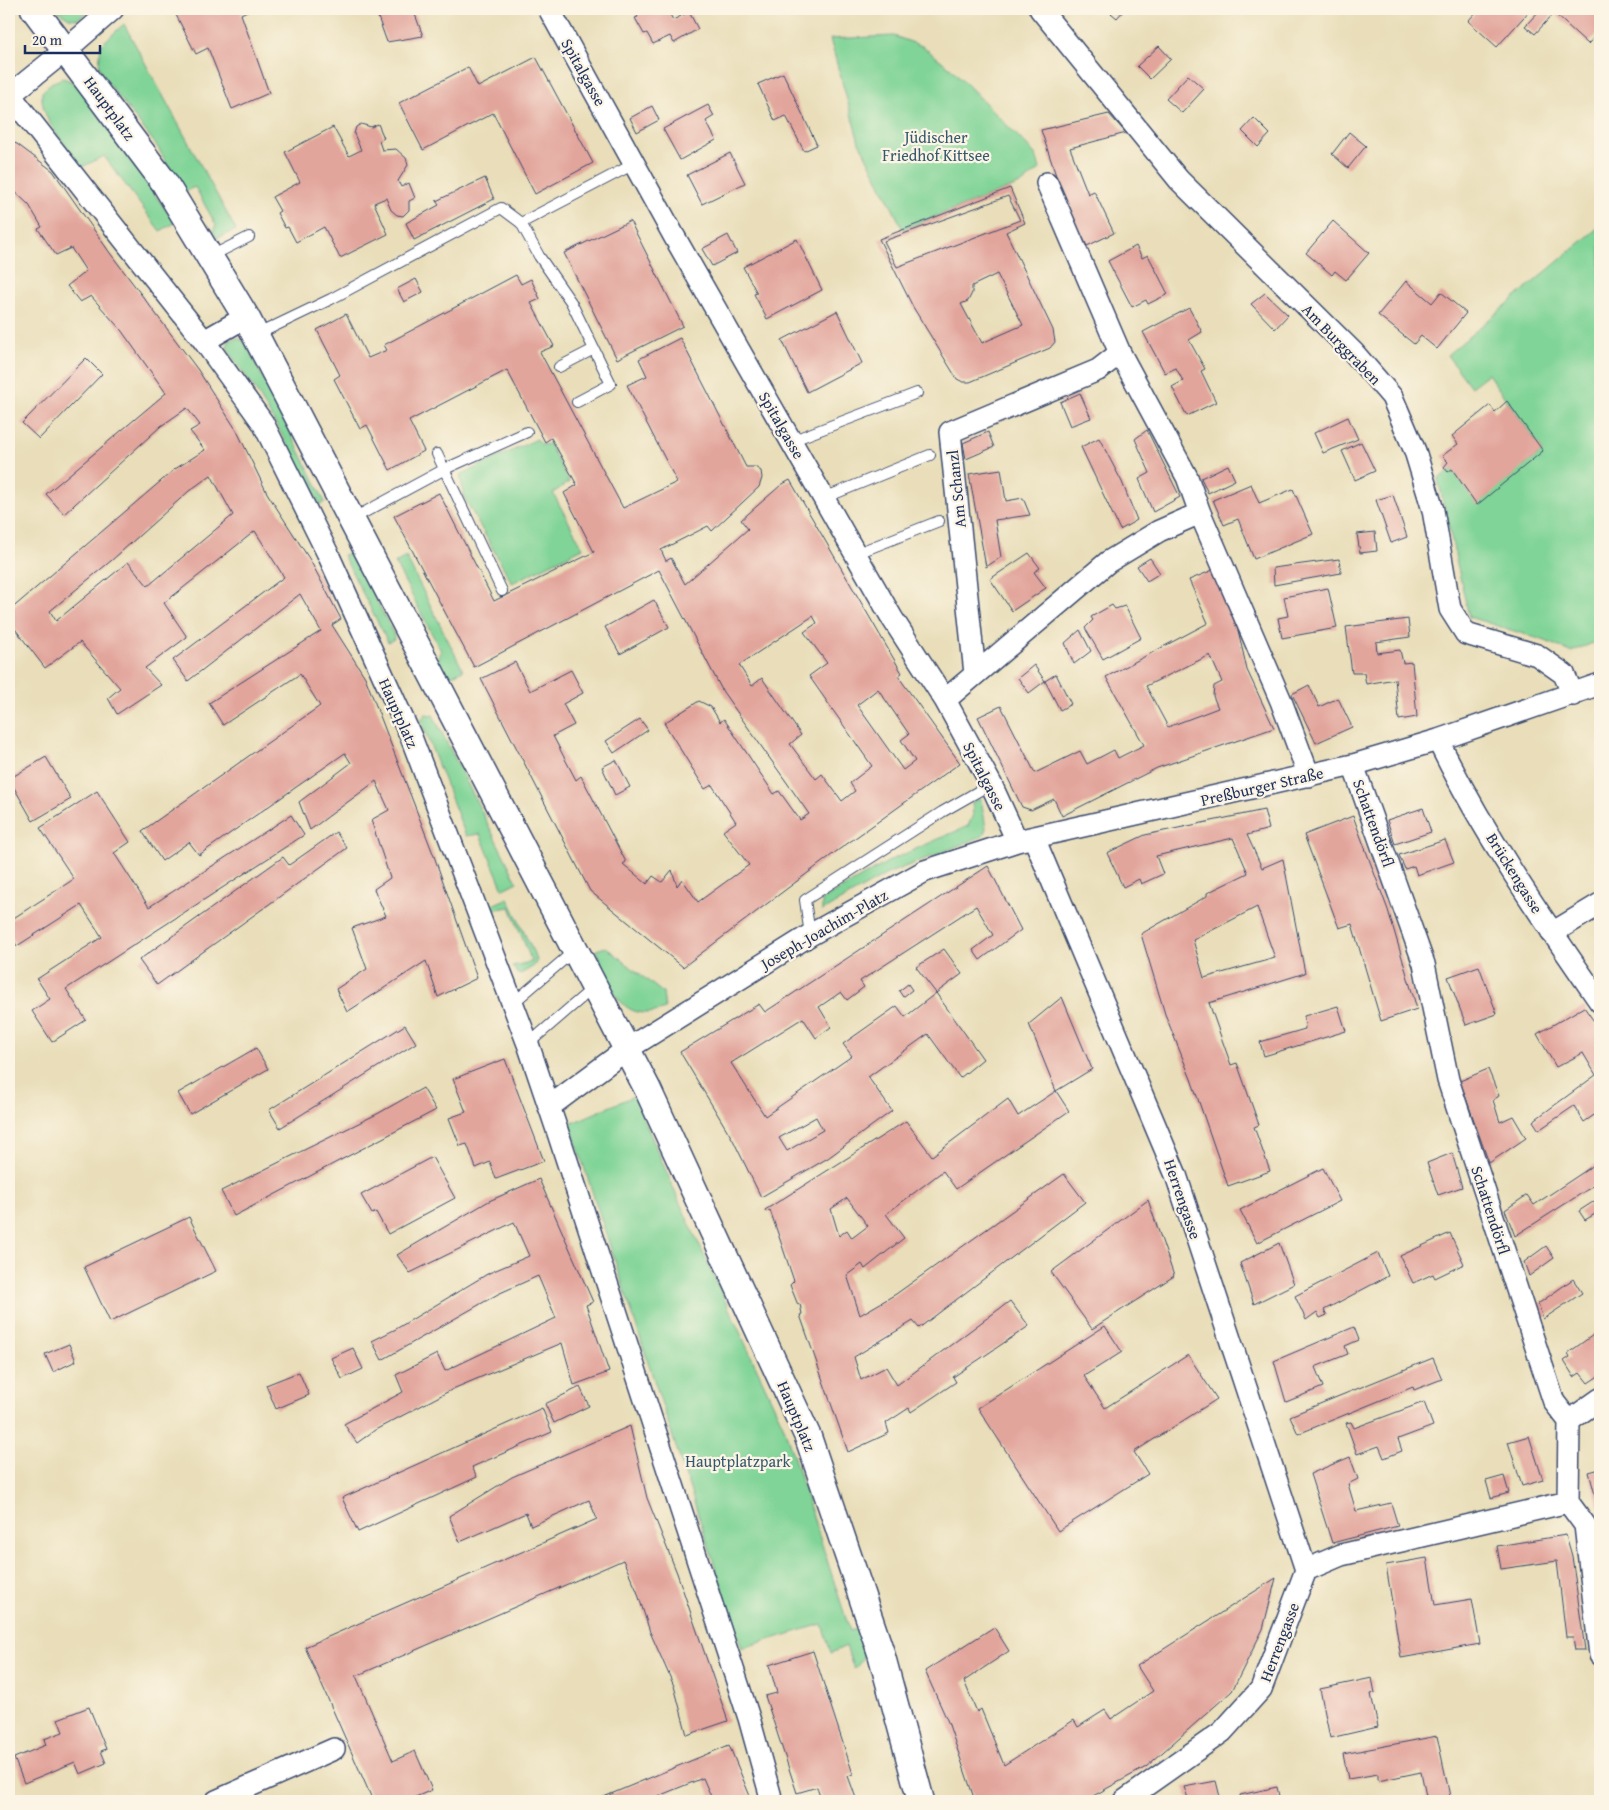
<svg xmlns="http://www.w3.org/2000/svg" width="1609" height="1810" font-family="'Gentium Book Plus',serif">
<rect width="100%" height="100%" fill="#fcf5e5"/>
<filter id="ink" filterUnits="userSpaceOnUse"><feTurbulence type="fractalNoise" baseFrequency=".02" numOctaves="2"/><feDisplacementMap in="SourceGraphic" scale="10" xChannelSelector="R" yChannelSelector="G"/><feConvolveMatrix kernelMatrix="1 2 1 2 8 2 1 2 1" color-interpolation-filters="sRGB"/></filter>
<filter id="wash" filterUnits="userSpaceOnUse"><feTurbulence type="fractalNoise" baseFrequency=".0096" numOctaves="4" result="noise"/><feDisplacementMap in="SourceGraphic" scale="20" xChannelSelector="R" yChannelSelector="G"/><feGaussianBlur stdDeviation="1.12" result="paint"/><feColorMatrix in="noise" values="0 0 0 0 0 0 0 0 0 0 0 0 0 0 0 0 0 1.4 0 .05"/><feComposite in="paint" operator="in"/></filter>
<g filter="url(#wash)">
<rect width="100%" height="100%" fill="#e9deb9"/>
<path fill="#80d497" stroke="#4e827a" d="M55,9H91V10L77,19L69,18Z
M124,24L236,230L217,238L213,231L216,225L195,187L183,192L157,146L104,78L99,65L101,45Z
M894,36L922,46L952,69L1036,155L1040,169L1023,183L903,229L859,142L830,39Z
M63,78L76,83L175,223L160,231L104,156L82,167C66,144 40,121 42,92L51,83Z
M1600,226V640L1571,652L1543,640L1469,617L1438,479L1452,469L1477,504L1543,451L1488,374L1471,387L1447,355Z
M236,338L241,339L247,346L325,502L320,504C299,465 278,427 255,389C246,375 234,362 227,347L229,341Z
M537,439L542,445L549,444L569,482L553,493L583,548L512,583L465,499L460,475Z
M352,552L393,633L394,639L388,642L343,555Z
M406,557L463,670L447,678L438,660L441,651L395,563Z
M425,714L433,715L517,882L503,889L480,834L466,836L421,721Z
M981,799L986,828L983,836L887,874L822,911V900L893,859L968,826L973,815L972,802Z
M508,898L537,960L534,966L519,975L512,966L532,962L510,907L489,910L488,907Z
M606,947L663,993L665,1009C619,1026 609,984 596,950Z
M634,1096L678,1199L784,1427L850,1631L862,1627C865,1644 869,1656 854,1669L846,1646L831,1653L822,1624L742,1648L570,1124Z"/>
<g id="blocks">
<path fill="#e2a59c" fill-rule="evenodd" d="M173,9H251L241,14L269,93L232,109L208,48L196,54Z
M375,9H413L423,36L387,42Z
M633,9H667L673,20L689,12L698,29L674,43L670,36L653,44L647,33L644,34L635,18L638,17Z
M1106,9H1125L1117,18Z
M1479,9H1531L1497,47L1468,21Z
M1541,9H1600V31L1588,44L1554,13L1535,34L1525,26Z
M1159,46L1171,59L1150,79L1137,66Z
M536,57L593,163L535,194L493,113L423,150L399,103L468,67L478,87Z
M783,73L817,145L804,151L786,116L775,121L758,84Z
M1188,75L1204,89L1182,113L1166,99Z
M708,105L714,116L706,121L716,140L680,160L663,129Z
M652,106L659,120L637,132L630,118Z
M1109,114L1126,133L1070,148L1088,194L1094,191L1114,233L1087,246L1065,203L1041,130Z
M1254,118L1270,134L1258,147L1242,131Z
M361,124L371,127L378,124L384,138L379,141L382,150L396,149L406,158L408,165L398,181L401,187L409,183L415,198L409,201V210L403,216L397,215L391,210L386,198L374,203L388,234L340,258L324,227L296,242L288,227L285,228L277,213L280,211L272,197L300,182L285,152L333,127L349,156L361,150L354,134L356,127Z
M1349,132L1366,146L1348,168L1332,154Z
M9,141L17,144L53,171L110,253L198,370L237,431L267,493L310,560L341,619L332,625L365,677L434,856L477,978L438,997L426,961L347,1012L336,989L367,969L352,928L386,916L374,889L390,878L371,820L389,810L376,781L310,830L299,802L351,763L345,753L199,855L189,842L162,861L142,831L320,706L300,674L223,725L209,703L321,631L300,594L188,681L173,660L284,577L255,531L164,603L187,637L145,668L161,685L117,714L108,698L120,688L80,642L45,668L9,621V611L175,469L205,450L190,431L200,425L187,408L161,426L64,514L46,494L166,393L121,330L91,296L80,302L67,286L86,271L71,248L56,255L38,229L42,227L29,205L9,186ZM211,475L233,515L148,586L128,562L56,621L50,611L112,560L189,491Z
M730,153L745,183L702,204L687,175Z
M485,178L494,199L414,240L406,223L439,205L436,201Z
M1010,188L1025,223L1006,232L1053,330L1055,342L1050,348L970,382H963L957,379L913,307L879,239ZM1008,196L1020,220L897,267L884,241ZM997,274L1023,325L982,343L961,304L968,301L972,293V286Z
M630,221L683,326L617,359L564,253Z
M1333,221L1369,253L1346,280L1335,271L1332,275L1306,253Z
M728,235L737,253L712,266L702,249Z
M797,239L822,290L767,319L754,294L757,293L743,267Z
M1136,246L1142,258L1148,255L1168,294L1148,304L1146,300L1132,307L1108,261Z
M516,275L521,284L531,279L540,299L531,303L554,346L540,352L623,508L677,482L627,385L647,376L639,359L680,338L746,467H755L761,471L762,478L759,487L712,531L708,526L661,550L666,561L671,558L685,584L748,529L741,520L781,485L790,480L902,673L898,676L960,763L837,851L683,967L590,891L481,679L515,662L530,691L571,670L583,693L563,704L574,725L553,736L576,780L581,776L626,862L623,864L647,884L653,876L662,882L672,870L677,886L682,879L698,902L749,865L723,831L736,822L712,785L705,789L664,723L699,701L711,707L720,722L724,719L774,794L779,791L800,820L809,814L723,692L659,570L474,667L394,516L439,493L494,601L594,552L564,493L577,485L551,438L545,442L507,370L409,421L424,451L390,470L367,425L360,429L334,379L340,375L317,330L346,314L368,358L387,350L384,345ZM813,616L817,623L804,632L827,663L809,676L872,766L850,783L855,791L842,801L822,774L816,779L790,744L801,735L762,678L752,686L739,665ZM878,689L909,734L901,740L915,761L903,770L857,705Z
M416,279L423,292L404,302L397,289Z
M1406,281L1432,303L1441,292L1466,313L1437,349L1421,336L1414,344L1378,315Z
M1265,293L1288,315L1275,329L1251,304Z
M1189,308L1202,332L1189,340L1205,369L1201,371L1216,402L1187,416L1172,387L1183,381L1176,368L1165,373L1143,332Z
M837,311L862,363L807,392L782,340Z
M86,358L102,374L39,439L22,423Z
M1080,393L1091,418L1070,426L1060,402Z
M1507,401L1543,451L1477,505L1452,469L1448,472L1444,467L1448,462L1442,456L1458,444L1452,436L1490,405L1495,412Z
M1348,417L1358,439L1323,453L1314,433Z
M1147,430L1180,497L1153,512L1139,479L1150,473L1135,439Z
M988,432L994,447L966,459L963,443Z
M1099,438L1122,482L1137,520L1120,530L1081,447Z
M1361,442L1375,471L1355,480L1342,451Z
M1228,465L1235,480L1208,493L1201,478Z
M1001,469L1006,501L1023,498L1030,515L995,520L1001,557L986,567L969,474Z
M1251,484L1259,503L1293,489L1313,534L1254,559L1238,519L1224,525L1213,500Z
M1393,495L1407,537L1391,543L1376,500Z
M1375,532L1377,551L1360,553L1357,534Z
M1029,553L1040,568L1034,572L1046,588L1012,611L990,579Z
M1150,558L1160,573L1147,581L1137,566Z
M1339,559L1341,573L1274,585L1273,568Z
M1213,570L1238,630L1247,670L1274,728L1157,768L1062,816L1054,799L1031,810L1022,807L978,717L1001,706L1035,773L1080,751L1087,764L1114,750L1118,758L1144,745L1106,677L1208,623L1189,580ZM1210,655L1222,682L1214,686L1213,696L1218,708L1168,727L1146,686Z
M1328,588L1337,628L1282,638L1278,618L1288,616L1284,597Z
M654,600L669,627L620,654L605,627Z
M1112,605L1115,609L1125,606L1141,638L1103,659L1085,628L1093,620L1091,617Z
M1408,619L1410,637L1376,642L1377,653L1400,650L1403,663L1412,662L1417,717L1399,720L1395,679L1366,684L1364,673H1352L1346,627Z
M1080,630L1091,651L1074,664L1065,643Z
M1034,665L1045,681L1056,674L1071,704L1060,710L1045,681L1029,693L1018,678Z
M1309,685L1319,707L1338,698L1352,727L1316,743L1292,694Z
M640,719L648,730L614,753L606,741Z
M46,757L71,799L33,821L9,779Z
M616,760L630,787L615,795L602,767Z
M97,791L130,842L114,853L149,907L291,815L304,835L66,989L86,1020L52,1042L32,1011L50,999L37,979L102,937L81,905L17,946L9,933V921L74,879L40,828Z
M1423,808L1431,832L1395,844L1387,820Z
M1264,810L1269,829L1247,835L1262,868L1283,859L1305,973L1209,1003L1231,1065L1237,1063L1259,1125L1254,1127L1270,1171L1228,1186L1191,1079L1165,1014L1141,934L1207,896V893L1248,873L1233,838L1156,856L1163,874L1141,884L1139,879L1123,887L1107,853L1145,835ZM1257,907L1275,958L1204,978L1193,940Z
M1353,816L1388,910L1417,1009L1381,1021L1352,924L1339,928L1304,835Z
M336,832L347,848L157,985L139,960L283,857L289,865Z
M1445,840L1454,862L1417,875L1414,866L1405,869L1399,855Z
M988,866L1021,930L980,960L973,950L993,935L976,906L860,981L864,987L847,1000L841,992L819,1007L831,1027L816,1038L803,1018L731,1063L765,1116L852,1056L843,1044L897,1006L905,1017L936,993L983,1059L960,1078L928,1034L868,1077L892,1111L828,1158L761,1197L733,1140L680,1052L759,1004L765,1012ZM816,1117L823,1130L787,1151L779,1138Z
M944,949L962,974L936,993L916,967Z
M1479,966L1497,1014L1466,1025L1448,977Z
M908,984L912,990L903,997L899,991Z
M1062,997L1092,1069L1056,1091L1069,1111L956,1189L943,1171L886,1214L904,1238L865,1269L862,1264L847,1275L860,1315L896,1294L1064,1174L1085,1202L919,1328L913,1321L854,1357L861,1380L886,1367L897,1385L1010,1301L1029,1326L953,1377L956,1382L911,1412L909,1408L886,1423L889,1433L848,1452L800,1315L802,1314L800,1304L798,1305L790,1285L794,1281L770,1210L766,1212L765,1210L906,1121L932,1156L1008,1099L1018,1116L1056,1091L1029,1024ZM847,1198L868,1226L852,1238L847,1230L839,1236L831,1209Z
M1338,1006L1346,1031L1264,1056L1260,1042L1305,1029L1304,1016Z
M1584,1007L1600,1030V1111L1584,1122L1574,1106L1539,1130L1533,1121L1596,1075L1583,1053L1556,1067L1537,1034Z
M405,1025L416,1043L280,1128L269,1110Z
M256,1048L268,1069L190,1114L178,1093Z
M505,1059L544,1161L496,1179L490,1162L476,1168L467,1144L460,1146L449,1118L466,1112L453,1079Z
M1488,1069L1499,1096L1493,1100L1500,1122L1513,1116L1526,1138L1489,1163L1460,1081Z
M423,1088L436,1110L234,1216L221,1191L379,1113Z
M1452,1153L1462,1187L1438,1195L1427,1163Z
M432,1157L455,1198L388,1234L376,1212L372,1214L361,1195Z
M1600,1161V1185L1596,1189L1593,1186L1515,1236L1505,1210L1527,1195L1534,1205Z
M1323,1168L1340,1201L1257,1243L1240,1210Z
M539,1179L593,1302L586,1305L609,1372L574,1385L562,1343L455,1388L375,1430L357,1443L344,1424L403,1392L396,1375L437,1354L445,1371L556,1318L538,1276L498,1294L382,1360L372,1341L396,1329L489,1273L529,1256L514,1222L410,1273L397,1255L489,1201Z
M1148,1200L1174,1276L1092,1329L1051,1272Z
M1596,1200L1600,1211L1585,1220L1579,1211Z
M189,1217L216,1271L110,1322L84,1267Z
M1450,1233L1464,1264L1435,1278L1433,1274L1413,1283L1400,1256Z
M1279,1243L1294,1284L1254,1304L1240,1263Z
M1546,1246L1554,1258L1529,1276L1524,1262Z
M1378,1253L1388,1276L1324,1310L1327,1315L1320,1318L1317,1312L1306,1320L1295,1296Z
M1573,1279L1582,1293L1543,1319L1538,1304Z
M1105,1326L1122,1352L1084,1376L1105,1408L1188,1355L1217,1399L1134,1452L1148,1474L1058,1531L978,1408Z
M1354,1327L1359,1340L1345,1346L1348,1354L1315,1367L1323,1387L1286,1402L1274,1361Z
M1600,1330V1375L1588,1383L1580,1373L1574,1377L1564,1361L1570,1357L1568,1353Z
M69,1344L76,1361L53,1372L45,1354Z
M353,1348L363,1369L342,1379L331,1358Z
M1433,1358L1442,1379L1414,1390L1413,1387L1298,1434L1290,1416Z
M299,1372L309,1395L276,1409L266,1385Z
M580,1387L589,1406L554,1423L545,1404Z
M1424,1402L1433,1426L1398,1439L1402,1451L1384,1458L1379,1446L1357,1454L1346,1423L1351,1422L1354,1428Z
M542,1408L552,1432L472,1467L477,1477L358,1532L342,1498Z
M630,1426L647,1498L677,1573L728,1721L687,1735L674,1686L650,1632L637,1591L623,1560L356,1676L393,1761L415,1751L432,1790L406,1801H373L305,1647L597,1519L589,1500L531,1526L526,1513L460,1542L449,1516L512,1477Z
M1529,1436L1543,1480L1522,1486L1508,1442Z
M1350,1457L1358,1479L1348,1484L1356,1511L1391,1503L1398,1526L1332,1543L1310,1474Z
M1600,1469V1514L1589,1472Z
M1504,1476L1509,1493L1491,1498L1486,1481Z
M1566,1535L1572,1556L1585,1650H1575L1573,1637H1566L1557,1561L1501,1569L1497,1546Z
M1427,1558L1435,1605L1472,1599L1480,1644L1401,1658L1386,1565Z
M1276,1578L1263,1629L1232,1691L1146,1767L1084,1801H975L948,1722L925,1671L994,1627L1009,1651L964,1681L977,1712L981,1709L1004,1765L1074,1720L1078,1727L1105,1710L1111,1719L1153,1691L1137,1666Z
M813,1651L853,1774L848,1776L857,1801H822L817,1787L797,1793L765,1696L777,1693L769,1665Z
M1372,1678L1375,1693L1371,1694L1378,1727L1330,1738L1320,1689Z
M89,1707L106,1749L101,1751L106,1763L80,1774L75,1762L24,1783L14,1758L46,1745L44,1739L63,1732L58,1719Z
M1437,1736L1451,1801H1427L1421,1772L1378,1781V1774L1348,1779L1343,1754Z
M729,1745L752,1801H713L703,1778L646,1801H594Z
M1216,1781L1221,1801H1189L1184,1787Z
M1277,1787L1280,1801H1241L1240,1795Z"/>
</g>
</g>
<g filter="url(#ink)">
<use href="#blocks" fill-opacity="0" stroke="#3a496c" stroke-width="1"/>
<g fill="none" stroke-linecap="round" stroke-linejoin="round">
<defs>
<path id="service" d="M521,223L539,256L571,302L611,384L577,402
M211,256L249,237
M256,335L331,299L501,208L521,223L634,164
M559,367L594,349
M791,441L917,393
M437,454L502,591
M824,498L930,455
M352,519L445,469L527,432
M855,554L939,521
M810,935L805,900L942,812L991,784
M512,1004L574,951
M528,1044L593,988"/>
<path id="minor" d="M549,9L674,236L892,618L945,700L991,784L1017,841
M1040,9L1179,180L1354,353L1392,397L1415,451L1433,510L1450,609L1466,634L1537,655L1564,674L1573,695
M10,95L204,341L263,423L327,552L411,737L528,1044L556,1127L749,1718L772,1801
M10,95L67,49L113,9
M1047,183L1120,353L1187,477L1200,513L1281,701L1309,776
M204,341L246,317
M975,674L950,432L1098,370L1120,353
M945,700L1108,562L1159,531L1200,513
M1438,740C1482,832 1542,918 1600,1002
M1353,765L1424,964L1448,1080L1554,1402L1569,1421L1568,1502L1585,1525L1600,1655
M1034,838L1176,1175L1306,1570
M1552,933L1600,904
M549,1107L627,1049L810,935L925,871L1017,841L1353,765L1438,740L1600,684
M1569,1421L1600,1399
M216,1801L334,1749
M1124,1801L1222,1732L1261,1689L1306,1570L1341,1555L1568,1502"/>
<path id="tertiary" d="M34,9L164,182L246,317L647,1088L808,1437L881,1653L921,1801"/>
</defs>
<use href="#service" stroke="#3a496c" stroke-width="12"/>
<use href="#minor" stroke="#3a496c" stroke-width="24"/>
<use href="#tertiary" stroke="#3a496c" stroke-width="29"/>
<use href="#service" stroke="#fff" stroke-width="10"/>
<use href="#minor" stroke="#fff" stroke-width="21"/>
<use href="#tertiary" stroke="#fff" stroke-width="26"/>
</g>
</g>
<g text-anchor="middle" dominant-baseline="central" stroke-width="4.5" stroke-linejoin="round" paint-order="stroke">
<g font-size="16" fill="#1b2f5e" stroke="#fcf5e5">
<text transform="translate(584 72) rotate(61)">Spitalgasse</text>
<text transform="translate(110 108) rotate(54)">Hauptplatz</text>
<text transform="translate(1342 344) rotate(46)">Am Burggraben</text>
<text transform="translate(782 425) rotate(60)">Spitalgasse</text>
<text transform="translate(956 489) rotate(-96)">Am Schanzl</text>
<text transform="translate(399 713) rotate(66)">Hauptplatz</text>
<text transform="translate(985 776) rotate(63)">Spitalgasse</text>
<text transform="translate(1262 786) rotate(-13)">Preßburger Straße</text>
<text transform="translate(1374 823) rotate(70)">Schattendörfl</text>
<text transform="translate(1515 873) rotate(58)">Brückengasse</text>
<text transform="translate(824 929) rotate(-30)">Joseph-Joachim-Platz</text>
<text transform="translate(1183 1199) rotate(71)">Herrengasse</text>
<text transform="translate(1491 1210) rotate(72)">Schattendörfl</text>
<text transform="translate(797 1416) rotate(67)">Hauptplatz</text>
<text transform="translate(1279 1642) rotate(-69)">Herrengasse</text>
</g>
<g font-size="16" fill="#34586c" stroke="#fcf5e5">
<text x="936" y="137">Jüdischer<tspan x="936" dy="18">Friedhof Kittsee</tspan></text>
<text x="738" y="1461">Hauptplatzpark</text>
</g>
</g>
<rect width="1609" height="1810" fill="none" stroke="#fcf5e5" stroke-width="30"/>
<path d="M25 45v8h75v-8" fill="none" stroke="#1b2f5e" stroke-width="2.5"/>
<text x="32" y="45" font-size="15" fill="#1b2f5e" stroke="#fcf5e5" stroke-width="4" paint-order="stroke">20 m</text>
</svg>
